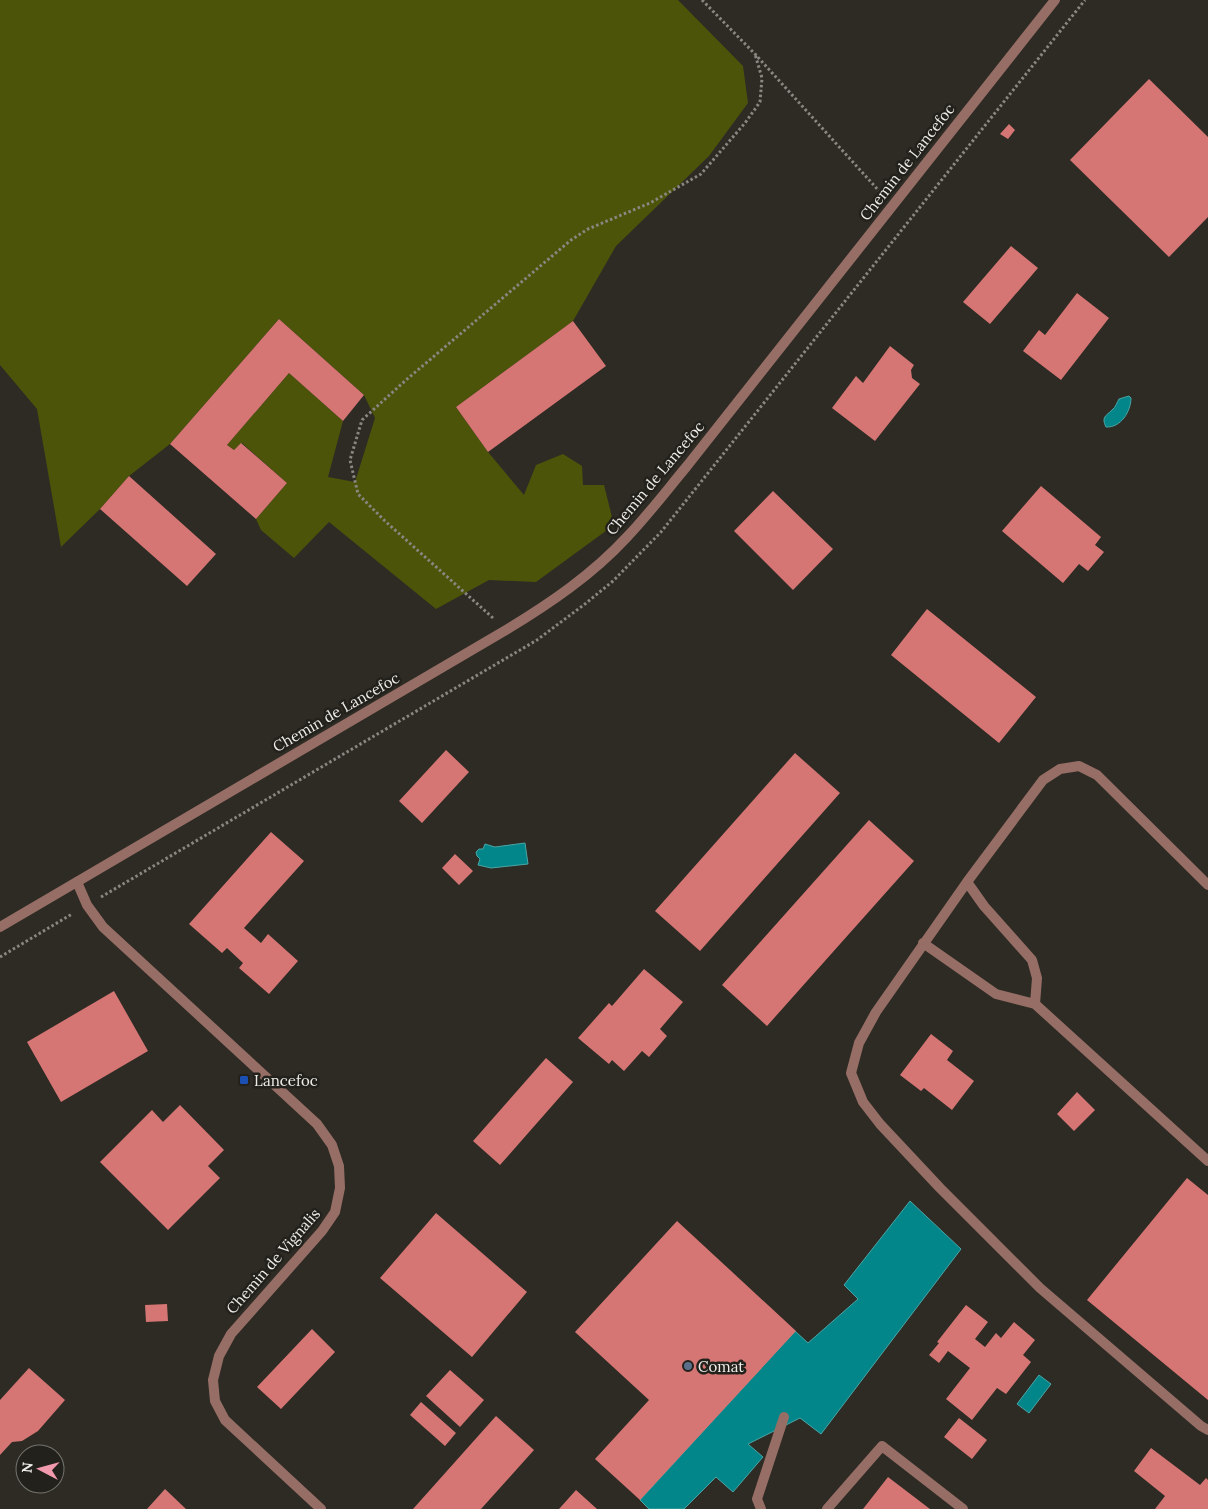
<svg xmlns="http://www.w3.org/2000/svg" width="1208" height="1509" font-family="Lora,serif">
<rect width="100%" height="100%" fill="#2d2b24"/>
<path fill="#4c540a" d="M0,0H678L743,66L748,103L709,156L616,246L573,321L456,407L488,452L524,495L536,465L563,454L582,466L583,485H604L614,525L536,582L489,580L436,609L329,522L294,558L261,530L256,519L287,483L242,443L234,450L227,445L289,373L343,421L328,477L355,482L375,418L364,395L279,319L170,444L129,476L100,509L61,547L37,409L0,365Z"/>
<path fill="#03868a" stroke="#4aa5a6" d="M1129,396L1131,398C1131,411 1121,428 1106,427C1101,417 1106,416 1112,410C1116,407 1117,402 1119,399Z
M525,843L528,864L491,868L478,865L480,859L477,856L476,852L479,849H483L485,844L495,847Z
M910,1201L961,1249L821,1434L800,1418L748,1444L763,1457L733,1492L716,1477L684,1509H649L640,1500L795,1331L808,1343L858,1299L844,1285Z
M1039,1375L1051,1384L1029,1413L1017,1404Z"/>
<path fill="#d57674" d="M1149,79L1208,137V217L1169,257L1070,160Z
M1009,124L1015,130L1008,139L1000,134Z
M1011,246L1038,268L990,324L963,302Z
M1077,293L1109,318L1061,380L1023,351L1039,330L1045,335Z
M279,319L364,395L343,421L289,373L227,445L234,450L241,443L287,483L256,519L170,444Z
M573,321L606,366L488,452L456,407Z
M890,346L914,365L911,370L912,378L920,384L875,441L832,408L856,376L863,383Z
M129,476L216,554L187,586L100,509Z
M1041,486L1101,537L1095,545L1104,552L1088,571L1079,564L1063,583L1002,531Z
M773,491L833,549L793,590L734,531Z
M927,609L1036,697L999,743L891,655Z
M446,750L469,772L422,823L399,801Z
M795,753L840,793L700,951L655,911Z
M869,820L914,861L767,1026L722,985Z
M271,832L304,861L244,928L261,943L268,934L298,961L269,994L239,968L243,963L227,948L222,953L189,924Z
M455,854L473,871L459,885L442,868Z
M644,969L683,1002L660,1029L667,1036L649,1057L642,1051L624,1071L612,1060L609,1064L578,1038L609,1003L612,1006Z
M114,991L148,1051L61,1102L27,1042Z
M931,1034L953,1051L947,1060L974,1081L952,1110L924,1088L921,1091L900,1075Z
M546,1058L573,1082L500,1165L473,1141Z
M1077,1092L1095,1110L1074,1131L1057,1114Z
M180,1105L224,1150L208,1166L220,1178L168,1230L100,1162L152,1110L163,1122Z
M1187,1178L1208,1195V1400L1087,1300Z
M436,1213L527,1292L472,1357L380,1278Z
M677,1221L796,1331L640,1500L595,1459L649,1400L575,1332Z
M167,1304L168,1321L146,1322L145,1305Z
M966,1305L988,1322L975,1339L985,1347L996,1333L1001,1338L1014,1322L1035,1340L1023,1355L1031,1362L1006,1394L997,1388L972,1420L946,1399L970,1368L948,1351L939,1363L929,1355L939,1343L937,1342Z
M312,1329L335,1352L281,1409L257,1387Z
M29,1368L65,1400L38,1431L22,1441L12,1442L0,1455V1400Z
M450,1370L484,1400L460,1427L426,1396Z
M421,1402L456,1433L445,1446L410,1415Z
M496,1416L534,1450L481,1509H413Z
M959,1418L987,1440L972,1459L944,1437Z
M1151,1448L1200,1485L1206,1478L1208,1480V1509H1155L1165,1496L1134,1471Z
M888,1477L930,1509H863Z
M165,1489L186,1509H147Z
M576,1490L597,1509H559Z"/>
<g fill="none" stroke-linecap="round" stroke-linejoin="round">
<path stroke="#898781" stroke-width="3" stroke-dasharray="2.5 2.5" stroke-linecap="butt" d="M702,0L755,54L880,192
M493,618L385,521L358,494L350,460L362,420L406,380L571,240L588,229L650,203L701,174L745,123L760,102L762,78L755,54
M101,897L537,640L585,604L613,581L661,532L1085,0
M0,957L72,914"/>
<path stroke="#966e66" stroke-width="10" d="M967,882L984,906L1032,960L1037,978L1035,1004
M1208,885L1097,775L1079,766L1060,769L1043,780L967,882L876,1012L859,1043L851,1073L863,1102L880,1124L940,1188L1040,1288L1201,1426L1208,1430
M923,943L996,994L1035,1004L1208,1161
M761,1509L757,1499L784,1417
M827,1509L882,1446L963,1509"/>
<path stroke="#966e66" stroke-width="10" d="M77,882L87,905L103,927L317,1124L332,1145L339,1166L340,1188L335,1212L322,1231L231,1334L219,1356L213,1380L215,1401L225,1420L321,1509"/>
<path stroke="#966e66" stroke-width="10" d="M0,927L506,630C549,604 592,575 627,537C648,515 667,490 687,466L1055,0"/>
</g>
<rect fill="#1a4fb4" stroke="#23211b" stroke-width="2" x="239" y="1075" width="10" height="10" rx="2.5"/>
<circle fill="#5c6f8a" stroke="#23211b" stroke-width="2" cx="688" cy="1366" r="5"/>
<g text-anchor="middle" dominant-baseline="central" stroke-width="5" stroke-linejoin="round" paint-order="stroke">
<g font-size="15" fill="#eeede9" stroke="#23211b">
<text transform="translate(907 162) rotate(-52)">Chemin de Lancefoc</text>
<text transform="translate(655 478) rotate(-50)">Chemin de Lancefoc</text>
<text transform="translate(336 712) rotate(-30)">Chemin de Lancefoc</text>
<text transform="translate(273 1261) rotate(-49)">Chemin de Vignalis</text>
</g>
<g font-size="15" fill="#eeede9" stroke="#23211b" text-anchor="start">
<text x="254" y="1080">Lancefoc</text>
<text x="698" y="1366">Comat</text>
</g>
</g>
<g transform="translate(40 1469) rotate(276)"><circle r="24" fill="#23211b" stroke="#74736d"/>
<path d="M0-4L9 19L0 12L-9 19Z" fill="#f29aad"/>
<text y="-8" font-size="14" font-weight="bold" text-anchor="middle" fill="#eeede9">N</text>
</g>
</svg>
